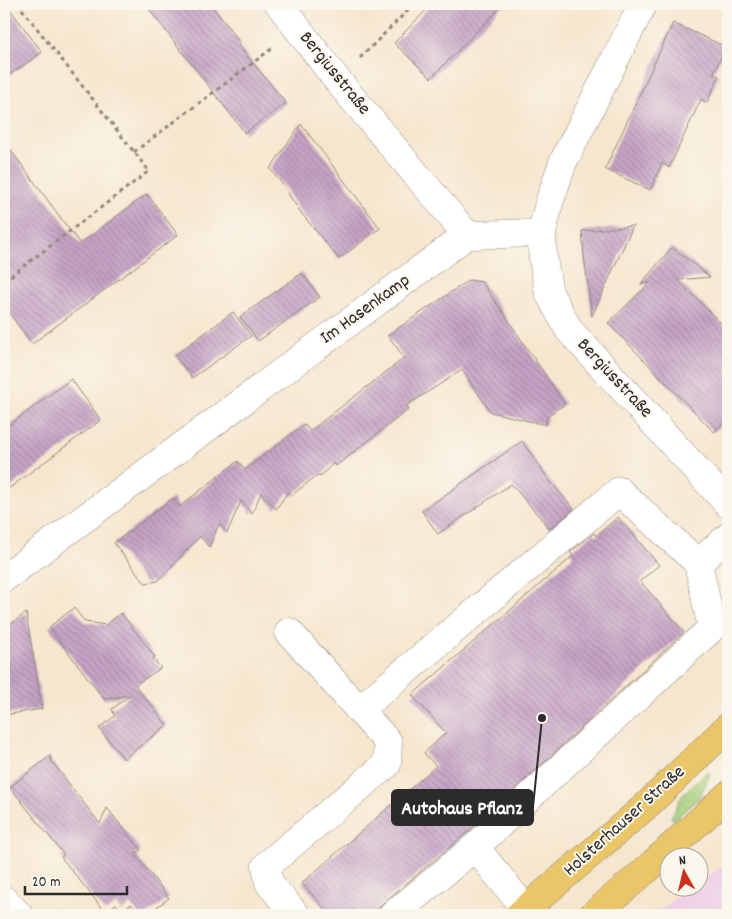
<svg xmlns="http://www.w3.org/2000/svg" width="732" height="919" font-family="Dekko,sans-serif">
<defs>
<pattern id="grass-dots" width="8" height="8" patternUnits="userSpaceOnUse" patternTransform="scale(1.25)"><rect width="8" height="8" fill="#a5cf7c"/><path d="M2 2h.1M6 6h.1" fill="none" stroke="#8eb26b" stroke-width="1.8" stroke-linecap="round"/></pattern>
<pattern id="building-back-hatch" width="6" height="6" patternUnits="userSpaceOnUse" patternTransform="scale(1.25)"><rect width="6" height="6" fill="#c6a3c6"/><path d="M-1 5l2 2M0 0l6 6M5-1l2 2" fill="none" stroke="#a185a1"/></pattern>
</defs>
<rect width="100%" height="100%" fill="#fbf7ec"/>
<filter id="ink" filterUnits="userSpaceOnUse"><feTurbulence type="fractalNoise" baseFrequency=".02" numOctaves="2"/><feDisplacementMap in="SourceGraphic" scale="10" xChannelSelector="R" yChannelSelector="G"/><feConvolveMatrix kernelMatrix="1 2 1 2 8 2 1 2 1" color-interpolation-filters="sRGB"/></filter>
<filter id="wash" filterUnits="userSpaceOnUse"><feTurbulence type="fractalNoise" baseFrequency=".0096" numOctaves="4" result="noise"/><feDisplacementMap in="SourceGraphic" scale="20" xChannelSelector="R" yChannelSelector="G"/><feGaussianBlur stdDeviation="1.12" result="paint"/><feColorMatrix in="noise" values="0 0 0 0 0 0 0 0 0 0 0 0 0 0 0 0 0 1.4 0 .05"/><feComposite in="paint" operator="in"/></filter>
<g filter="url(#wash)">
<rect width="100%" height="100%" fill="#f6e6ce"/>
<path fill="#eed0e7" d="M728,863V915H653L691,887L700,886V881Z"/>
<path fill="url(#grass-dots)" stroke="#687d54" d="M707,772L710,774L699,798L674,820L671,818L683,794Z"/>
<g id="blocks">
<path fill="url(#building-back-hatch)" d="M4,4H6L42,52L4,79Z
M145,4H211L240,43L238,45L286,103L245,133Z
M432,4H504L431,78L394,43Z
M673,23L726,47L713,74L719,76L707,103L701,99L669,168L662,163L650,190L605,169Z
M301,124L380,228L339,259L302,214L291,198L285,187L270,169Z
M4,141L80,244L147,194L178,235L32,344L4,306Z
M633,226L592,316L584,256L582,231Z
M672,247L710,277L678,280L728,330V418L714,432L608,323L650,283L641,284Z
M302,273L320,297L258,341L240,317Z
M469,280L482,282L565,404L547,416L546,425L491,412L462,370L406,406L409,409L336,466L333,463L322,475L316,476L291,496L288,492L276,509L261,493L252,514L241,501L227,533L219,524L209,547L200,536L158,581L145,583L114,543L173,498L179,507L238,461L245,470L304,424L310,431L404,358L388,335Z
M233,312L251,336L192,378L175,355Z
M71,379L101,420L4,492V429Z
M522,441L548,479L574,509L550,529L511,484L438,534L422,511Z
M618,517L659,565L640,581L684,632L482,820L383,903L371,915H330L302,883L436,766L424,753L446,733L412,695L573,556L570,552L594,533L596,536Z
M74,608L85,622L106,625L121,613L155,657L153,659L161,668L135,685L167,725L124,759L99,728L115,716L112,709L130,695L104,699L49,627Z
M26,613L42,709L4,715V629Z
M50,756L52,763H53L100,824L107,808L141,850L135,854L169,898L146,915H139L131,904L122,911L116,904L105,912L61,857L64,855L10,787Z"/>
</g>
</g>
<g filter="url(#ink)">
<use href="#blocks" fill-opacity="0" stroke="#90887c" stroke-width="1"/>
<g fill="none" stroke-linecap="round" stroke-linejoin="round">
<defs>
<path id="minor" d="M279,4L337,80L467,235
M643,4L563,162L549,203L542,233L543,259L549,293L569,330L728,504
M4,578L467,235L542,233
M289,632L388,742L387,764L266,866L269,883L296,915
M359,710L619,491L698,563L728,537
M475,847L712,628L698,563
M4,900L19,915
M393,915L475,847L526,910"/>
<path id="major" d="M519,915L646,806L728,727
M593,915L645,871L728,795"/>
</defs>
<use href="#minor" stroke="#90887c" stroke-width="29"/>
<use href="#major" stroke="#90887c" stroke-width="29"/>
<path stroke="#90887c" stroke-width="3" stroke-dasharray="4 4" stroke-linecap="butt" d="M360,58L414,4
M134,152L274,47
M4,281L149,171L18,4"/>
<use href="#minor" stroke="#fff" stroke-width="28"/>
<use href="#major" stroke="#ebc669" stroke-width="28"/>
</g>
</g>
<g text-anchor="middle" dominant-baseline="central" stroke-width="4" stroke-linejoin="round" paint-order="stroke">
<g font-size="19" fill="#2b2b2b" stroke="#fbf7ec">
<text transform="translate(334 74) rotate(51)">Bergiusstraße</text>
<text transform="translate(366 310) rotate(-36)">Im Hasenkamp</text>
<text transform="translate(614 379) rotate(47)">Bergiusstraße</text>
<text transform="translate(625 822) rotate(-42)">Holsterhauser Straße</text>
</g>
</g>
<path fill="none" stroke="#2b2b2b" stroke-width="2" d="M542 718L533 807"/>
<circle fill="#2b2b2b" stroke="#fbf7ec" stroke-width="2" cx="542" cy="718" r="5"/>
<rect fill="#2b2b2b" stroke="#2b2b2b" stroke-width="2" x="392" y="790" width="141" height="35" rx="5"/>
<g font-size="20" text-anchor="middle" font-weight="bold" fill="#fff">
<text x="462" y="814">Autohaus Pflanz</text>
</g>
<rect width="732" height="919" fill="none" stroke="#fbf7ec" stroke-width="20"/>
<g transform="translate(684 872) rotate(352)"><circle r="24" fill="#fbf7ec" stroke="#a8a59f"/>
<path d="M0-4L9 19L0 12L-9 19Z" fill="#c8321e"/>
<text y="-8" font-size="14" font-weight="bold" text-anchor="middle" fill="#2b2b2b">N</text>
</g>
<path d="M25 886v8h102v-8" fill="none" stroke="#2b2b2b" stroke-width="2.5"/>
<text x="32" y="886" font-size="15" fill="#2b2b2b" stroke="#fbf7ec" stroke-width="4" paint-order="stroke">20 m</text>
</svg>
